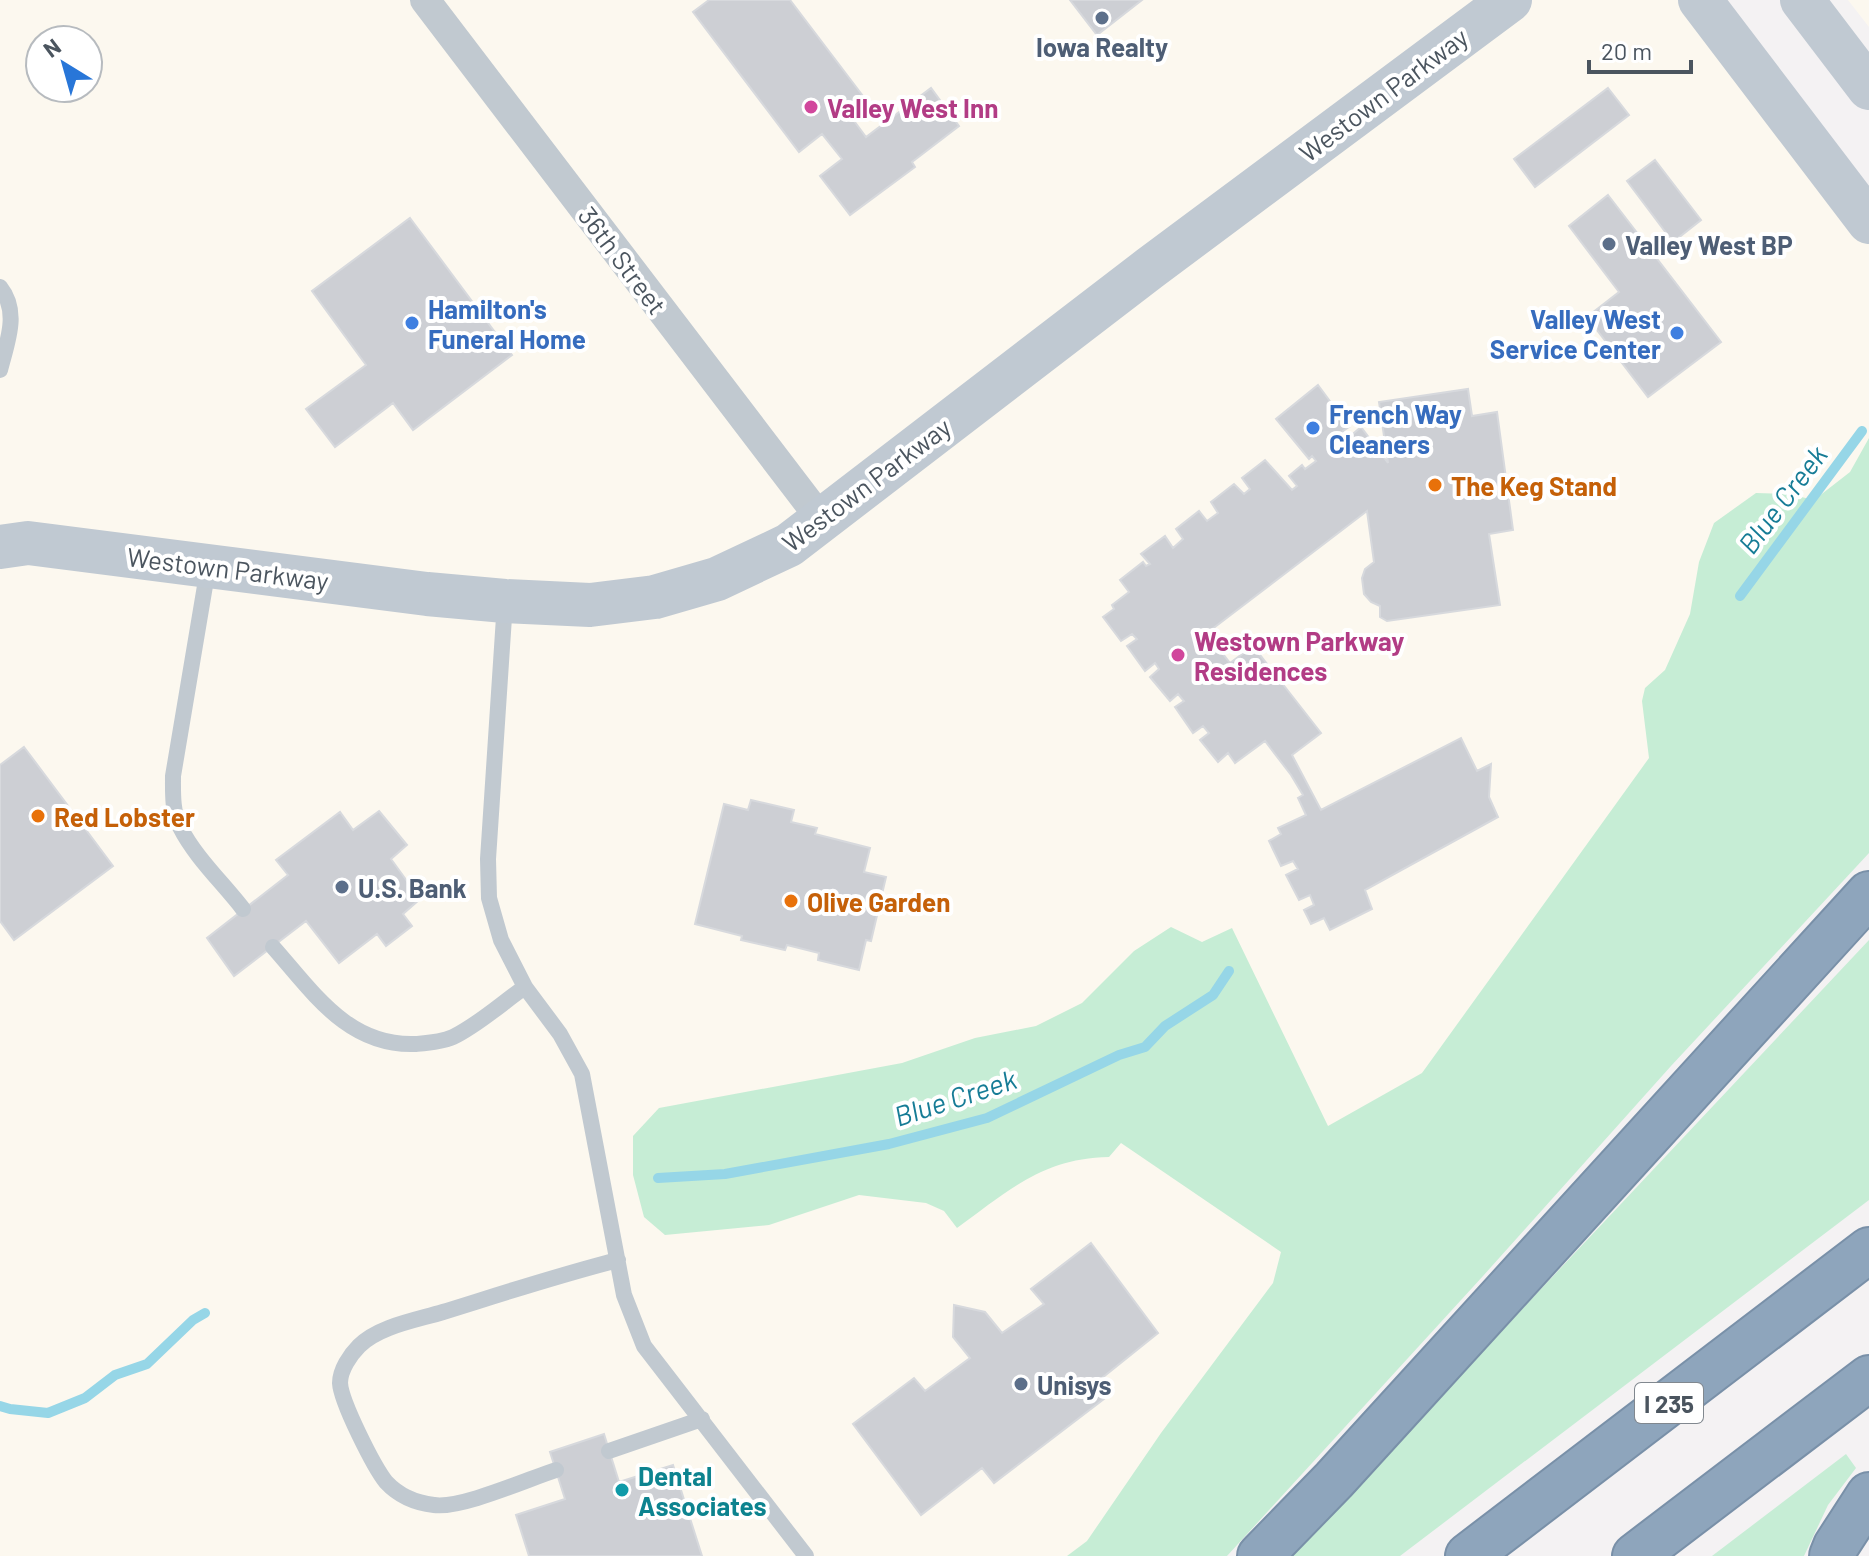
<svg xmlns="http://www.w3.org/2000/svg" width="1869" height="1556" font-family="Barlow,sans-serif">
<rect width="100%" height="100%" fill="#f4f2f3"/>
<path fill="#fcf8ef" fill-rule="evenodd" d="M0,0H1700L1869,222V447L1093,1556H0ZM40,40H88V88H40Z
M1848,0H1869V27Z"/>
<path fill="#c6edd5" d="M1869,438V853L1671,1066L1483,1276L1227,1556H1067L1087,1541L1161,1433L1273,1283L1281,1252L1121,1143L1109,1157C1043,1158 1008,1191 957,1228L944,1211L926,1203L859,1195L769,1225L665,1235L644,1217L633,1175V1136L659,1108L902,1063L975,1038L1036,1026L1082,1003L1134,951L1171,927L1202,942L1232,928L1328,1126L1422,1073L1649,758L1642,701L1645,688L1665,670L1690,614L1699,562L1714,523L1756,493L1789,494L1814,500L1850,472Z
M1869,940V1200L1400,1556H1290Z
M1846,1454L1856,1468L1828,1505L1804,1556H1712Z"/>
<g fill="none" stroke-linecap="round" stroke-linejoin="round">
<path stroke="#96d6e7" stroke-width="10" d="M1740,596L1862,431
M658,1178L725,1174L889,1144L987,1118L1119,1055L1145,1047L1165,1026L1213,995L1229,971
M0,1406L10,1409L48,1413L85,1398L115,1375L147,1364L193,1320L205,1313"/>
</g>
<path fill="#cdcfd4" stroke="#d7d9dd" stroke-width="2" d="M709,0H790L866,100L849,114L866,137L931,88L959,126L912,162L915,167L850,215L820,176L842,159L822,134L799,152L693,12Z
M1070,0H1142L1097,35Z
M1608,88L1629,115L1535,187L1514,159Z
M1655,160L1701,220L1673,242L1627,181Z
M1608,195L1721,342L1648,397L1587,317L1619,292L1569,226Z
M410,218L512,355L413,430L393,403L335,447L306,409L366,365L312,291Z
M1318,385L1349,427L1343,431L1348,438L1361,427L1388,463L1379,402L1468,389L1472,416L1497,412L1513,530L1489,534L1500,605L1387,621L1380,617V606L1371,602L1364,594L1362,578L1365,569L1374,562L1367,511L1207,633L1230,663L1253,646L1321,733L1292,755L1321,810L1461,738L1477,771L1491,764L1489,797L1498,817L1365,890L1372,909L1330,930L1324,918L1311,924L1304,910L1314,905L1310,895L1299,900L1286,875L1298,869L1293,861L1281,866L1269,841L1281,834L1278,828L1306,815L1298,798L1303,795L1291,775L1265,741L1235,763L1228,753L1218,762L1200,740L1209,733L1203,726L1193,733L1175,707L1184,701L1178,694L1170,701L1150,677L1159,669L1155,663L1145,671L1127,646L1137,639L1132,634L1121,641L1103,617L1114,609L1112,605L1129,592L1120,580L1143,562L1146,566L1150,564L1141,554L1165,536L1173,548L1183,539L1176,529L1199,511L1207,521L1218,513L1211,502L1234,484L1244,494L1250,489L1242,478L1265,460L1292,490L1297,486L1289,476L1302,465L1305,469L1316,461L1312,456L1309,459L1276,419Z
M24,747L113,866L14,940L0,921V765Z
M751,800L794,810L791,822L817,828L815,834L870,848L864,872L886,877L871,941L866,940L859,970L818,960L819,953L787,945L785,950L741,940L742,936L695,924L724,804L748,810Z
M379,811L407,845L391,859L420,899L403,914L412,926L386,946L377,934L339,963L306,921L234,976L207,938L288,875L276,860L340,812L353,830Z
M1091,1243L1158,1333L1102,1378L1113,1392L994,1483L982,1468L921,1515L853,1424L914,1378L925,1391L970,1358L953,1337L954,1305L985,1312L1002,1333L1044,1304L1031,1289Z
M604,1434L619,1482L673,1465L702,1556H529L516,1515L565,1499L550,1452Z"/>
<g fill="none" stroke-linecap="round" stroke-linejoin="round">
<defs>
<path id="highway" d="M1260,1556L1334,1480L1869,894
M1468,1556L1869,1250
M1635,1556L1869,1378
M1832,1556L1836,1546L1869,1495"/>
</defs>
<use href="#highway" stroke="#7990a8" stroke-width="48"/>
<path stroke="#c1c9d0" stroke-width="16" d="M0,287C20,312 7,342 0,370
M208,568L173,776C173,793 172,811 180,827C195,857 223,883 243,909
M505,602L488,859L489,898L501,940L525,987L560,1034L582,1074L624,1295L644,1346L806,1556
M273,947C313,992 348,1047 416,1044C428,1043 442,1042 453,1037C478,1025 502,1003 525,987
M609,1451L702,1419
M556,1470C528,1479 461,1509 434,1505C416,1503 399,1496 386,1482C374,1467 341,1402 340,1383C340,1370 350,1355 359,1346C379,1326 417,1320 443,1312C501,1294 559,1275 618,1260"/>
<path stroke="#c1c9d0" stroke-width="30" d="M425,0L821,519"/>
<path stroke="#c0c9d2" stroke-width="44" d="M1700,0L1869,222
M1802,0L1869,88
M0,547L28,543L427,594L505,601L590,605L655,597L717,579L789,545L1150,268L1510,0"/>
<use href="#highway" stroke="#8ea5bc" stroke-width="44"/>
</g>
<g fill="#5c6f8a" stroke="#fff" stroke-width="3">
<circle cx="1102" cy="18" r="8"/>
<circle cx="1609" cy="244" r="8"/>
<circle cx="342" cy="887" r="8"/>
<circle cx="1021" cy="1384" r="8"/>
</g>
<g fill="#d1479c" stroke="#fff" stroke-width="3">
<circle cx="811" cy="107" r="8"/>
<circle cx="1178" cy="655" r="8"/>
</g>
<g fill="#3f7fe0" stroke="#fff" stroke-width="3">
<circle cx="412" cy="323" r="8"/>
<circle cx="1677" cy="333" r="8"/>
<circle cx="1313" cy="428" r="8"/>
</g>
<g fill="#e8710a" stroke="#fff" stroke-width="3">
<circle cx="1435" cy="485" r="8"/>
<circle cx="38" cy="816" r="8"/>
<circle cx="791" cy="901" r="8"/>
</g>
<circle fill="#0f9aa8" stroke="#fff" stroke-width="3" cx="622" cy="1490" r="8"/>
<g text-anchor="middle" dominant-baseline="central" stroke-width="8" stroke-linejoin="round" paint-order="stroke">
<rect fill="#fff" stroke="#81888f" stroke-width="2" x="1635" y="1383" width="68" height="40" rx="6"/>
<g font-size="24" font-weight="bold" fill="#4b555f">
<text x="1669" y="1403">I 235</text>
</g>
<g font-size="26" font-weight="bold" fill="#4e5e75" stroke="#fff" text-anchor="start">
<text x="1102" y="46" text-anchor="middle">Iowa Realty</text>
<text x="1625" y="244">Valley West BP</text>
<text x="358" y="887">U.S. Bank</text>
<text x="1037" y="1384">Unisys</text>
</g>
<g font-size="26" fill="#4b555f" stroke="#fff">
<text transform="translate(1383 94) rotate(-37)">Westown Parkway</text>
<text transform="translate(623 260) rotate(53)">36th Street</text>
<text transform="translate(866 484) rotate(-37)">Westown Parkway</text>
<text transform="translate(228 568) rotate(7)">Westown Parkway</text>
</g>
<g font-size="26" font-weight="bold" fill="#b23c85" stroke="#fff" text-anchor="start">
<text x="827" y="107">Valley West Inn</text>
<text x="1194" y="640">Westown Parkway<tspan x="1194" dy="30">Residences</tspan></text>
</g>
<g font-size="26" font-weight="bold" fill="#366cbe" stroke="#fff" text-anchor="start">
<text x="428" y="308">Hamilton's<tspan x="428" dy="30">Funeral Home</tspan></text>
<text x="1661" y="318" text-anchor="end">Valley West<tspan x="1661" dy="30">Service Center</tspan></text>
<text x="1329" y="413">French Way<tspan x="1329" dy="30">Cleaners</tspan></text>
</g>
<g font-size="26" font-weight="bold" fill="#c56008" stroke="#fff" text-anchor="start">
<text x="1451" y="485">The Keg Stand</text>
<text x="54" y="816">Red Lobster</text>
<text x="807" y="901">Olive Garden</text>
</g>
<g font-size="26" font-weight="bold" fill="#0d838f" stroke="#fff" text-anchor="start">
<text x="638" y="1475">Dental<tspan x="638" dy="30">Associates</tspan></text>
</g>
<g font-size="28" font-style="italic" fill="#167c96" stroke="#fff">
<text transform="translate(1782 499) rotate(-53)">Blue Creek</text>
<text transform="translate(955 1097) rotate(-18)">Blue Creek</text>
</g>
</g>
<g transform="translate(64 64) rotate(323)"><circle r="38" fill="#ffffff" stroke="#b7bbbf" stroke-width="2"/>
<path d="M0-6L14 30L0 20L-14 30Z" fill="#2876d8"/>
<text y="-12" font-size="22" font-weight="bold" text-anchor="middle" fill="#4b555f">N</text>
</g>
<path d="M1589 60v12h102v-12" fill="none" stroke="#4b555f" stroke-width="4"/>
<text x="1601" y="60" font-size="24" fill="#4b555f" stroke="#ffffff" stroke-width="6" paint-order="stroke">20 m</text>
</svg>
